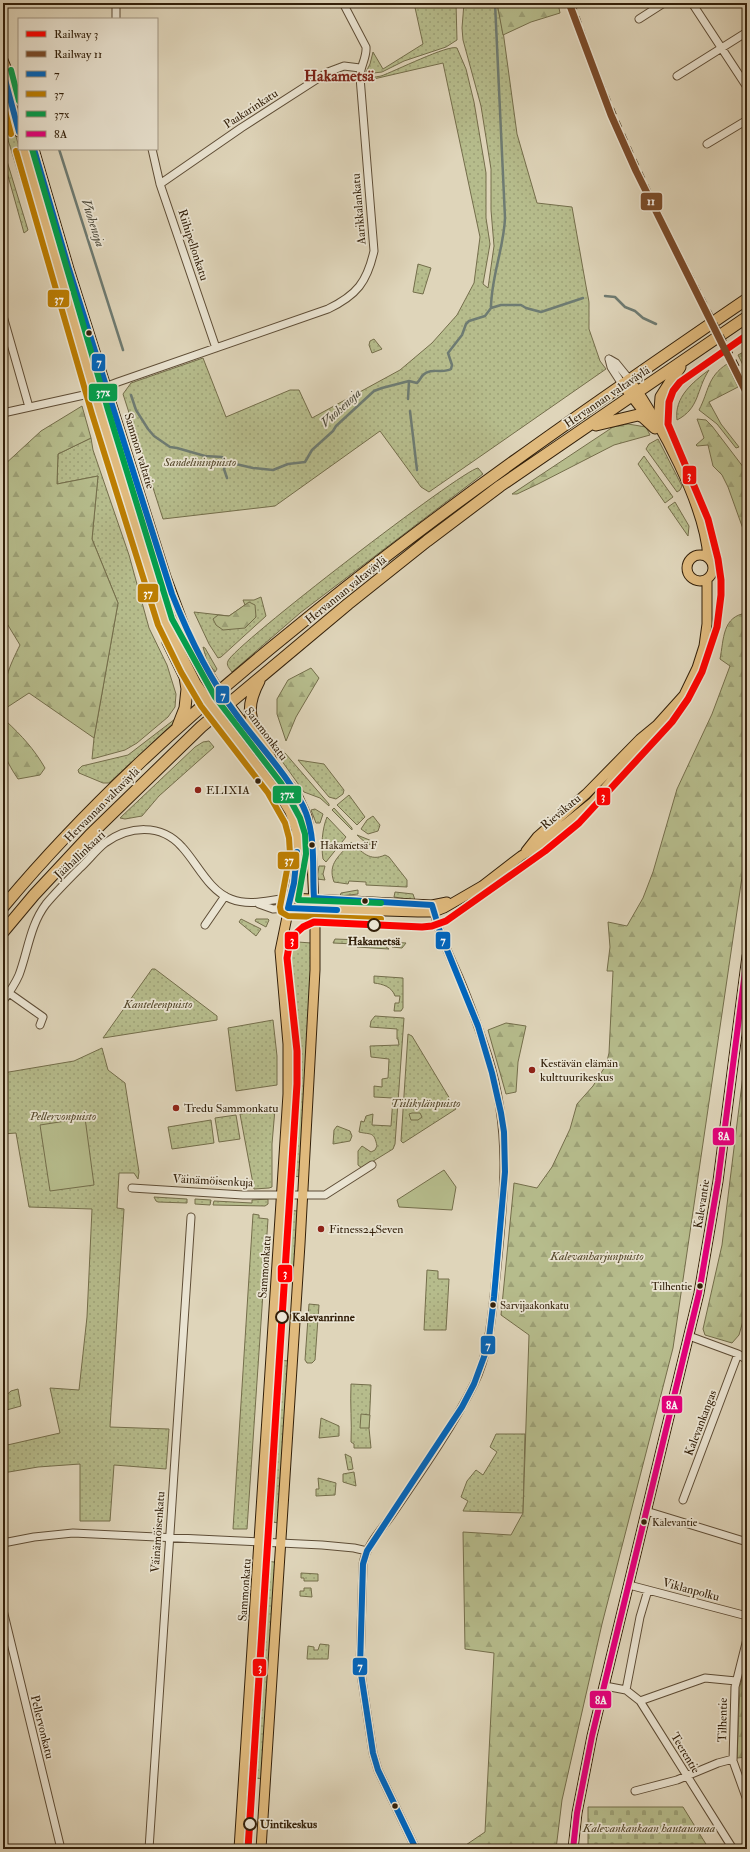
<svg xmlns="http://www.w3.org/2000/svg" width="750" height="1852" font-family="'IM FELL Double Pica',serif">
<defs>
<pattern id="grass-dots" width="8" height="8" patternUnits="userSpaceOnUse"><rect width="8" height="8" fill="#b6bc8c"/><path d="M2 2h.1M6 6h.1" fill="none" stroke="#9da177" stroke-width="1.8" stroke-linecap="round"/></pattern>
<pattern id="forest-firs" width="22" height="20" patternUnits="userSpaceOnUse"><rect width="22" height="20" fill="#b6bc8c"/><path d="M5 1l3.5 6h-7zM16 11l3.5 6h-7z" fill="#9da177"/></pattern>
<pattern id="cemetery-stones" width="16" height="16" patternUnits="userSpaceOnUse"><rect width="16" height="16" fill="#b6bc8c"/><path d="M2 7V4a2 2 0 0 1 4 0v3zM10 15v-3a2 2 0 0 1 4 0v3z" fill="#9da177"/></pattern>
</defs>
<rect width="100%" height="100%" fill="#dfd5ba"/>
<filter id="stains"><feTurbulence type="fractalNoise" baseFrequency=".005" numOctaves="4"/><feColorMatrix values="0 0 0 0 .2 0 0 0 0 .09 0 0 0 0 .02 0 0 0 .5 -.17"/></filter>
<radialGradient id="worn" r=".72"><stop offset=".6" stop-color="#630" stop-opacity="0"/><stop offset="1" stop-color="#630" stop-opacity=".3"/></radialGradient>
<path fill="url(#grass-dots)" stroke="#746e4b" d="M414,3H456L457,40L446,47L404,61L382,72L365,74L370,64L373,52L383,69L423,44Z
M464,3H497L503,31L517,134L537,203L572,207L586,286L589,302V329L600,361L606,369L429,492L421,487L380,431L275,506L163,519L123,394L131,383L203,358L226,417L290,390H299L312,418L400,370L432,343L457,315L474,283L480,237L443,63L365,81V78C370,78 375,77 381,76C393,72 449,44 457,48L466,69L474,102L486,173V218L490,244L483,284L488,288L494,246L491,210V169L481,106L463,40L462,28Z
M3,91L33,196L36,213V229L3,124Z
M3,148L28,230L24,233L3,158Z
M43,232L83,374L79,372L40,240Z
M418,264L431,268L423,294L413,292Z
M374,339L382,349L372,353L369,345L370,341Z
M709,370C696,390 700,408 677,420C674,397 693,382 709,370Z
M91,438L93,450L129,555L149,628L167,665L176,694L175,707L168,717L137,743L125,750L92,759L94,738L118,603L92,539L98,476L57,484L58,454Z
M658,439L682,486L680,490L677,492L646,449L649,444Z
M644,456L673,497L665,503L638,464Z
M478,468L483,474L300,613L232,672C229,668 226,665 228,661C233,646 462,470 478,468Z
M675,502L689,526L688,536L668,507Z
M261,597L266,616L221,657L218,658L209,644L194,612L229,616L245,605L243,600H254Z
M203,647L205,648L217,669L215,672L207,661Z
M175,719L172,725L109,783H103L79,773L78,770L82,766L128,755Z
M257,724L277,744L272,748L256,727Z
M222,731C228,737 232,743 236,751L233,753L220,736Z
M209,741L214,747L159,796L142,816L125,819L120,818L195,747L203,742Z
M285,753L329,804V806L320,798L304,792L279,757Z
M298,760L324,764L344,790L343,794L336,799L329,797Z
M261,785C294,810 294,842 289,880L283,878C290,833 287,822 259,787Z
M349,795L365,817L357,825L337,805Z
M334,808L352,828V830L332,810Z
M315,809L323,814L320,823H316L311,810Z
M373,816L380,825L378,831L368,834L361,829L367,820Z
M327,817L346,837L326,862L323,859C321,846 322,829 327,817Z
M357,835L372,841L377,845L367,844Z
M351,842C362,852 370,862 385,855L389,857L407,880V887L366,885V882L349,881L348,884L334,882C327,863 340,856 351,842Z
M319,866H325L323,874L325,880L317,879Z
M358,890V894L340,896L341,893Z
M395,892L413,894L415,900L394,897Z
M241,919L261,929L256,936L239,922Z
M256,919H268L269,920L266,927L255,921Z
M335,939L360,940L354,944L333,943Z
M285,941L311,943L312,966L301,1177L285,1175L283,968Z
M368,941L379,942L389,949L357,947Z
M387,942L406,943L402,948L392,947Z
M152,969H155L217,1016V1020L103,1038Z
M374,976L403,978V1008L401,1011H394L395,1003H399L400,996H395C392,987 383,984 374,983Z
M375,1016L404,1018L395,1144L393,1149L362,1168L358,1165V1151L362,1146L371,1152L375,1150L377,1146C374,1131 371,1135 359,1132L361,1121L364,1122L366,1116L373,1114L372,1125L391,1126L393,1098L374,1097V1086L382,1087V1079L388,1078L389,1059L371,1057L370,1046L399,1045L398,1039H397V1029L370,1027L371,1021Z
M273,1020L277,1056V1085L236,1091L228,1028Z
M408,1034L412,1036L456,1109L403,1143L401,1141Z
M102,1048L108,1070L125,1083L139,1172L138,1179L134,1173H119L117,1208L124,1209L110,1427L169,1429L166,1469L114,1465L110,1521H80V1464L38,1467L3,1473V1446L60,1433L50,1388L79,1390L87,1317L92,1209L29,1207L16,1133L3,1134V1073L74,1061Z
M275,1109L272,1144V1187L269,1188L254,1189L240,1114Z
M236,1115L240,1139L219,1142L215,1118Z
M211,1120L214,1143L172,1149L168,1127Z
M337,1126L350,1131L352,1136L350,1141L333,1144L334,1130Z
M154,1197L187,1199V1203L158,1202L156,1201Z
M195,1199L211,1200L210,1205L195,1204Z
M268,1199V1204L265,1206L213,1205L214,1201L252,1203V1200Z
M284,1210L298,1211L294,1272L295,1282L279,1281Z
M253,1214L259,1215V1218L268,1219L247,1529H233Z
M427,1270L438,1271V1279H449L446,1330H424Z
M309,1304L319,1305L315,1360L312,1363H307L305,1360Z
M274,1360L290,1361L279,1523L265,1521Z
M351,1384L371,1385L369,1428L371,1448H354V1444L351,1442C352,1423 350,1404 351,1384Z
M18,1389L21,1406L3,1411V1398L11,1391Z
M321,1418L339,1426V1436L319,1438Z
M496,1434H525L523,1513L463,1511L468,1501L461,1497L467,1481L476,1470L483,1475L497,1452L490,1447Z
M345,1454L351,1457L353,1469L348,1470Z
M354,1472L356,1486L343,1482V1474Z
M318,1478L336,1483L335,1495L316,1496V1489H319Z
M261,1561L275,1562L263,1779L247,1777Z
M301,1573L318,1574V1581H304V1578H301Z
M304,1588H311L312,1597L300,1596V1591H304Z
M320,1644L329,1645L328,1659H307L308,1646L314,1647V1650H318Z"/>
<path fill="url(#forest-firs)" stroke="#746e4b" d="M497,3H558L560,13L531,22L503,35Z
M747,350V373L738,355Z
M727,364L738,387L709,402L721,424L739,447L736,448L717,424L699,410C709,391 707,377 727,364Z
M82,406L91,438L58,454L57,484L98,476L92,539L118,603L94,738L29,693L6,708C0,686 10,665 20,645L3,617V466L41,431Z
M697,419L706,420L712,426L747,472V540L728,487L722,475L713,466L708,445L697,446L696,445L704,438Z
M628,424L646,427L650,435L614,445L538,484L517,494H512L613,427Z
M249,602L255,605L256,617L245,628L223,630L216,625L213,619L218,615L229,616Z
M747,613V843L673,1348L602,1624L562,1800L556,1849H460L485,1832L494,1653L465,1649L463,1532L511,1535L523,1513L529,1335L501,1315L514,1183L537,1188L552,1167L570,1129L577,1104L593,1086L606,1065L609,1053L613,971H607L610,947L608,922L627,926L643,898L653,872L677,789L712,714L730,666L720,659C724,639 722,616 747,613Z
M311,668L319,678L296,717L286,741L277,714V699L288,680Z
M6,721C22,736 34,749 45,768L40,775L18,779C2,755 3,751 3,722Z
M506,1023L526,1026L518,1062L516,1092L506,1094L488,1030Z
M747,1043V1307L739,1335L732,1343L705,1335L703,1329L722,1245Z
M747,1659V1757L737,1758L740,1686Z"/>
<path fill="url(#cemetery-stones)" stroke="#746e4b" d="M588,1807H683L709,1849H588Z"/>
<path fill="#b6bc8c" stroke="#746e4b" d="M412,1113H420L422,1117L418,1120H411L409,1114Z
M85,1118L94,1185L50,1191L40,1125Z
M444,1170L456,1187L452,1210L399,1207L397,1200Z
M361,1414L370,1415L369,1428H360Z"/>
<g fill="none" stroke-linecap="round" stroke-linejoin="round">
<path stroke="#6e7b72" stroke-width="2.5" d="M59,149L123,350
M605,296L615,297L625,307L635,311L643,318L656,324
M491,308C491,277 504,248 505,218L495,3
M131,395L136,410L148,429L154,436L170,447L177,448L205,456L222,457L227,462L253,468L273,470L288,464L305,462L312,450L333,431L336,426L374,391L382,388L409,381L417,383C420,380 421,377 423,375C431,367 443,374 451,369L452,365L448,353L462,335L466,324L469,321L485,316L491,308L501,305H521L526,308L541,312L583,298
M408,399L409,381
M410,411L417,470
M227,478L224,469L227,462"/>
<defs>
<path id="minor" d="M116,3V19
M692,3L747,87
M639,19L664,3
M677,76L747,32
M707,144L747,120
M152,149L160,184L216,348
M160,184L241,128L328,72L344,66L360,68
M3,316L29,407
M609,359L616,363L629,379
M609,359L611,367L622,384
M3,413L84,395L118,382L328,309C357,295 367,282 374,251L360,77C360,66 367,58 366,47L343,3
M259,904L273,909L288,908
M205,925L225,896
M9,993L43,1017L40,1025
M3,1001C9,993 15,984 19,975C28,951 30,925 46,904C56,892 68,880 79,869C88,861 96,850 105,843C129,826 161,823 182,847C197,863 209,891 231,899C252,907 269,899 291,898
M132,1188L243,1195H325L372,1165
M689,1336L738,1354L747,1360
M683,1500L738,1354
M646,1511L747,1542
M3,1543L34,1537L73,1533L322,1545L354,1548L367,1551
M629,1585L747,1616
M3,1610L61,1849
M747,1639L735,1687L733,1761L747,1800
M605,1686L626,1690L640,1701L733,1849
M626,1690L640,1617L648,1590
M640,1701L705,1678L736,1681
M635,1791L677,1780L718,1763L733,1759
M149,1849L191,1217
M416,1849L378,1770L373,1753L360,1667L363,1564C366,1545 383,1528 393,1513C421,1472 452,1428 474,1384C490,1351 492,1314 496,1277C504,1199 512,1133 488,1056C479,1029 470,1003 459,977C449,954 438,932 433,907"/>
<path id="major" d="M3,60L19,99
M3,72L19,132
M24,149L100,412L165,622L196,683L217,714L282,799L290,812L296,829L298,846L295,878L280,951L288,1044V1094L239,1849
M34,149L69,269L166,577L186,631L197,654L219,691L297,795L307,817L311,845L315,922V970L300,1244L261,1849
M629,379C660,422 705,505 708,558
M622,384L650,420
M687 568a13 13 0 1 1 26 0a13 13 0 1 1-26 0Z
M526,851L537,837L586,794L640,739L657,725L684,695L697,668L704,646L707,624V579
M291,898L432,905L447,902
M288,908L418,912H434L444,908L482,886L521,856L541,844L593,802L644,744L657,725
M573,1849L577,1813L592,1736L699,1293L718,1181L747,956"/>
<path id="highway" d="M659,424L661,397L680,367
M596,425L638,415L643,417L655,428
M165,622L168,642L185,677L187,689L185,708L178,726
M259,681C240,717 256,726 270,758
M3,907C89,804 189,714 293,630C438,511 592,405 747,299
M3,932L34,895L90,835L201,727L348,604L427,541L500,486L747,317"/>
</defs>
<use href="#minor" stroke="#5e4d36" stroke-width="9"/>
<use href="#major" stroke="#33200a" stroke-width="11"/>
<use href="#highway" stroke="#33200a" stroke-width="13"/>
<use href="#minor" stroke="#eae4d2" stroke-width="7"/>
<use href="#major" stroke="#e0ba7d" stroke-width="9"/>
<use href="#highway" stroke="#e0ba7d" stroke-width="11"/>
<path stroke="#33200a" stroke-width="2.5" stroke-dasharray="7 7" stroke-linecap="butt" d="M574,3C616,136 684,259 747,383"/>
<defs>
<path id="bus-1" d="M3,72L19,132
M34,149L69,269L172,594C189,637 208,677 236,714C256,742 295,783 306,813C316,840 312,871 314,898L432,905L441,935L478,1026L492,1073L501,1113L504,1132L505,1172L494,1297L488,1346L474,1384L462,1407L367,1551L363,1564L360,1667L373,1753L378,1770L416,1849
M297,852L294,883L288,908L337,910"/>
<path id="bus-2" d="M3,103L11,134
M16,151L92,414L158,625L181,672L201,706L268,793L285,823L289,838L290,854L280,907L281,912L288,916L381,919"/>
<path id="bus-3" d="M11,70L19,101
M32,149L108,410L172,619L215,697L281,783L300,818L305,834L306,854L298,900L381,903"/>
<path id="bus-4" d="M573,1849L577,1813L592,1736L699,1293L718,1181L747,956"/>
</defs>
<use href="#bus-1" stroke="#eae4d2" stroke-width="9"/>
<use href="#bus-2" stroke="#eae4d2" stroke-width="9"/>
<use href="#bus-3" stroke="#eae4d2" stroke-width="9"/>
<use href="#bus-4" stroke="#eae4d2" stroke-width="9"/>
<use href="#bus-1" stroke="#0065bd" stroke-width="6"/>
<use href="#bus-2" stroke="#bc7e03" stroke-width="6"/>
<use href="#bus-3" stroke="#039f4d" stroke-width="6"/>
<use href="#bus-4" stroke="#e5007d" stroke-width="6"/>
<defs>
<path id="rail-1" d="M248,1849L297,1084V1051L287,958L289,946L294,935L303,927L314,922L422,927L432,926L446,921L545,851L579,823L672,722L688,699L702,672L717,627L721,595V580L718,559L708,519L668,424L669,402L673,391L680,382L747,335"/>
<path id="rail-2" d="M569,3L611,115L636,171L747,394"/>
</defs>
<use href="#rail-1" stroke="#eae4d2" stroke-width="10"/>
<use href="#rail-2" stroke="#eae4d2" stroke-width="10"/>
<use href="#rail-1" stroke="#f00" stroke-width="7"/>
<use href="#rail-2" stroke="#7a4b2a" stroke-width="7"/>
</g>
<g fill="#33200a" stroke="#eae4d2" stroke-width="1.5">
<circle cx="89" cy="333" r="3.5"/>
<circle cx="258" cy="781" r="3.5"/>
<circle cx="312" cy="845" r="3.5"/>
<circle cx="365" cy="901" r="3.5"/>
<circle cx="700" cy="1286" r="3.5"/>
<circle cx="493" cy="1305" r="3.5"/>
<circle cx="644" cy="1522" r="3.5"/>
<circle cx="395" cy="1806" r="3.5"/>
</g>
<g fill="#8f2418" stroke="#eae4d2" stroke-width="1.5">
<circle cx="198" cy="790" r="4"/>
<circle cx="532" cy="1070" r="4"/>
<circle cx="176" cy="1108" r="4"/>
<circle cx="321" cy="1229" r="4"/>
</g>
<g fill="#eae4d2" stroke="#33200a" stroke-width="2">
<circle cx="374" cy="925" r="6"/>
<circle cx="282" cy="1317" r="6"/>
<circle cx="250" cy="1824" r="6"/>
</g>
<g text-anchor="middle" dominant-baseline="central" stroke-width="3.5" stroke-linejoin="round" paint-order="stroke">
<g font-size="11" fill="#33200a" stroke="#eae4d2" text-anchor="start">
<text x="320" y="845">Hakametsä F</text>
<text x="692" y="1286" text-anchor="end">Tilhentie</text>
<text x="500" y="1305">Sarvijaakonkatu</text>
<text x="652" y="1522">Kalevantie</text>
</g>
<g font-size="12" fill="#33200a" stroke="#eae4d2">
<text transform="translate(251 109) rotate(-33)">Paakarinkatu</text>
<text transform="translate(359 209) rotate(-95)">Aarikkalankatu</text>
<text transform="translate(193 245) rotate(72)">Riihipellonkatu</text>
<text transform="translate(607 397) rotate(-34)">Hervannan valtaväylä</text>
<text transform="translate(139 451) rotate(73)">Sammon valtatie</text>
<text transform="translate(346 590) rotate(-39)">Hervannan valtaväylä</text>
<text transform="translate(266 734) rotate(53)">Sammonkatu</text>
<text transform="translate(102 805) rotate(-45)">Hervannan valtaväylä</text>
<text transform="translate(561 812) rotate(-40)">Rieväkatu</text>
<text transform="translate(80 855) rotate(-43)">Jäähallinkaari</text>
<text transform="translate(213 1181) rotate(3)">Väinämöisenkuja</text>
<text transform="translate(702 1204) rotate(-81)">Kalevantie</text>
<text transform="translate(265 1267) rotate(-86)">Sammonkatu</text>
<text transform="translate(701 1423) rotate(-69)">Kalevankangas</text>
<text transform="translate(158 1532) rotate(-86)">Väinämöisenkatu</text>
<text transform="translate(245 1590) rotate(-86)">Sammonkatu</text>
<text transform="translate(691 1590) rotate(15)">Viklanpolku</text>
<text transform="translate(723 1720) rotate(-89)">Tilhentie</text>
<text transform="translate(42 1727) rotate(76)">Pellervonkatu</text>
<text transform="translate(685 1753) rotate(59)">Teerentie</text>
</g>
<g font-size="12" font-style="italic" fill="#54472a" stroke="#eae4d2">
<text x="200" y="462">Sandelininpuisto</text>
<text x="158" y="1004">Kanteleenpuisto</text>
<text x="426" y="1103">Tiilikylänpuisto</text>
<text x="63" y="1116">Pellervonpuisto</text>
<text x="597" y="1256">Kalevanharjunpuisto</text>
<text x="649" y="1828">Kalevankankaan hautausmaa</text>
</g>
<g font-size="12" fill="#33200a" stroke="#eae4d2" text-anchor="start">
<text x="206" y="790">ELIXIA</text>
<text x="540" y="1063">Kestävän elämän<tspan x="540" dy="14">kulttuurikeskus</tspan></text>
<text x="184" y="1108">Tredu Sammonkatu</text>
<text x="329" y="1229">Fitness24Seven</text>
</g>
<g font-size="12" font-weight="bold" fill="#33200a" stroke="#eae4d2" text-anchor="start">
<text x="374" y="941" text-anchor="middle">Hakametsä</text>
<text x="292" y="1317">Kalevanrinne</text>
<text x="260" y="1824">Uintikeskus</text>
</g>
<g font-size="13" font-style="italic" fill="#504d3e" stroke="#eae4d2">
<text transform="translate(93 223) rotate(72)">Vuohenoja</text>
<text transform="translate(341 408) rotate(-43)">Vuohenoja</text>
</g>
<g font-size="16" font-weight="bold" fill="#7a1f14" stroke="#eae4d2">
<text x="339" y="76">Hakametsä</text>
</g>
</g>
<g stroke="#eae4d2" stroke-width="1.5">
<rect x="640" y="192" width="23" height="19" rx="4" fill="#7a4b2a"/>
<rect x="47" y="289" width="23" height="19" rx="4" fill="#bc7e03"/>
<rect x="91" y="353" width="15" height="19" rx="4" fill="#0065bd"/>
<rect x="88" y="383" width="30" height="19" rx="4" fill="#039f4d"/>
<rect x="682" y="465" width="15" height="20" rx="4" fill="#f00"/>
<rect x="137" y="583" width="22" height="20" rx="4" fill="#bc7e03"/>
<rect x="215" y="685" width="15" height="19" rx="4" fill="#0065bd"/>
<rect x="272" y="785" width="30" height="19" rx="4" fill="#039f4d"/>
<rect x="596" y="787" width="15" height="19" rx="4" fill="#f00"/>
<rect x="277" y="851" width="23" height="19" rx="4" fill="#bc7e03"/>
<rect x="435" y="931" width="16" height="19" rx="4" fill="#0065bd"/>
<rect x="284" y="931" width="15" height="19" rx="4" fill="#f00"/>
<rect x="712" y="1127" width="23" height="19" rx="4" fill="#e5007d"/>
<rect x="277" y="1264" width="16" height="19" rx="4" fill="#f00"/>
<rect x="480" y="1335" width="16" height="20" rx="4" fill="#0065bd"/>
<rect x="661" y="1395" width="22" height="19" rx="4" fill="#e5007d"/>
<rect x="352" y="1657" width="16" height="19" rx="4" fill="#0065bd"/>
<rect x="252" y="1658" width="15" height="19" rx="4" fill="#f00"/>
<rect x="589" y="1690" width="23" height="19" rx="4" fill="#e5007d"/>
</g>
<g font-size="11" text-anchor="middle" font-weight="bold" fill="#fff">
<text x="651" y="205">11</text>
<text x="59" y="303">37</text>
<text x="99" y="366">7</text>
<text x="103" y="396">37x</text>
<text x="689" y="479">3</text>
<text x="148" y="597">37</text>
<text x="223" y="699">7</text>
<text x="287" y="798">37x</text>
<text x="603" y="800">3</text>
<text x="289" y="864">37</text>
<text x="443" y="944">7</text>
<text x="292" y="944">3</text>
<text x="724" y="1140">8A</text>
<text x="285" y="1277">3</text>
<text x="488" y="1349">7</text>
<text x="672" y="1409">8A</text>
<text x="360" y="1670">7</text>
<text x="260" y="1671">3</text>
<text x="601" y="1704">8A</text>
</g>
<rect width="750" height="1852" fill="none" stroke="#dfd5ba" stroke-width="16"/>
<rect x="4" y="4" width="742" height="1844" fill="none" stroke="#33200a" stroke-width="2"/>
<rect x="8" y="8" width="734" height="1836" fill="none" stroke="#33200a"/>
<rect x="18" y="18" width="140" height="132" fill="#eae4d2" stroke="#a19682"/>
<rect x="26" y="31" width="20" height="6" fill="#ff0000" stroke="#a19682"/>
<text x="54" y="38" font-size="12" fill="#33200a">Railway 3</text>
<rect x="26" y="51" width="20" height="6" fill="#7a4b2a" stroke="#a19682"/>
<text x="54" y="58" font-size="12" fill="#33200a">Railway 11</text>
<rect x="26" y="71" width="20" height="6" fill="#0065bd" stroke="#a19682"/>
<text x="54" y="78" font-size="12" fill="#33200a">7</text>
<rect x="26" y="91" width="20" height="6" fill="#bc7e03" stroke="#a19682"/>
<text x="54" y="98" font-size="12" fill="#33200a">37</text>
<rect x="26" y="111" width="20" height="6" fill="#039f4d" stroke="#a19682"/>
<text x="54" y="118" font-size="12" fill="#33200a">37x</text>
<rect x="26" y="131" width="20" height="6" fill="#e5007d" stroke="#a19682"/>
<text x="54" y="138" font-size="12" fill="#33200a">8A</text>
<rect width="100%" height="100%" filter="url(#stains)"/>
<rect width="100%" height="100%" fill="url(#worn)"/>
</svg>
